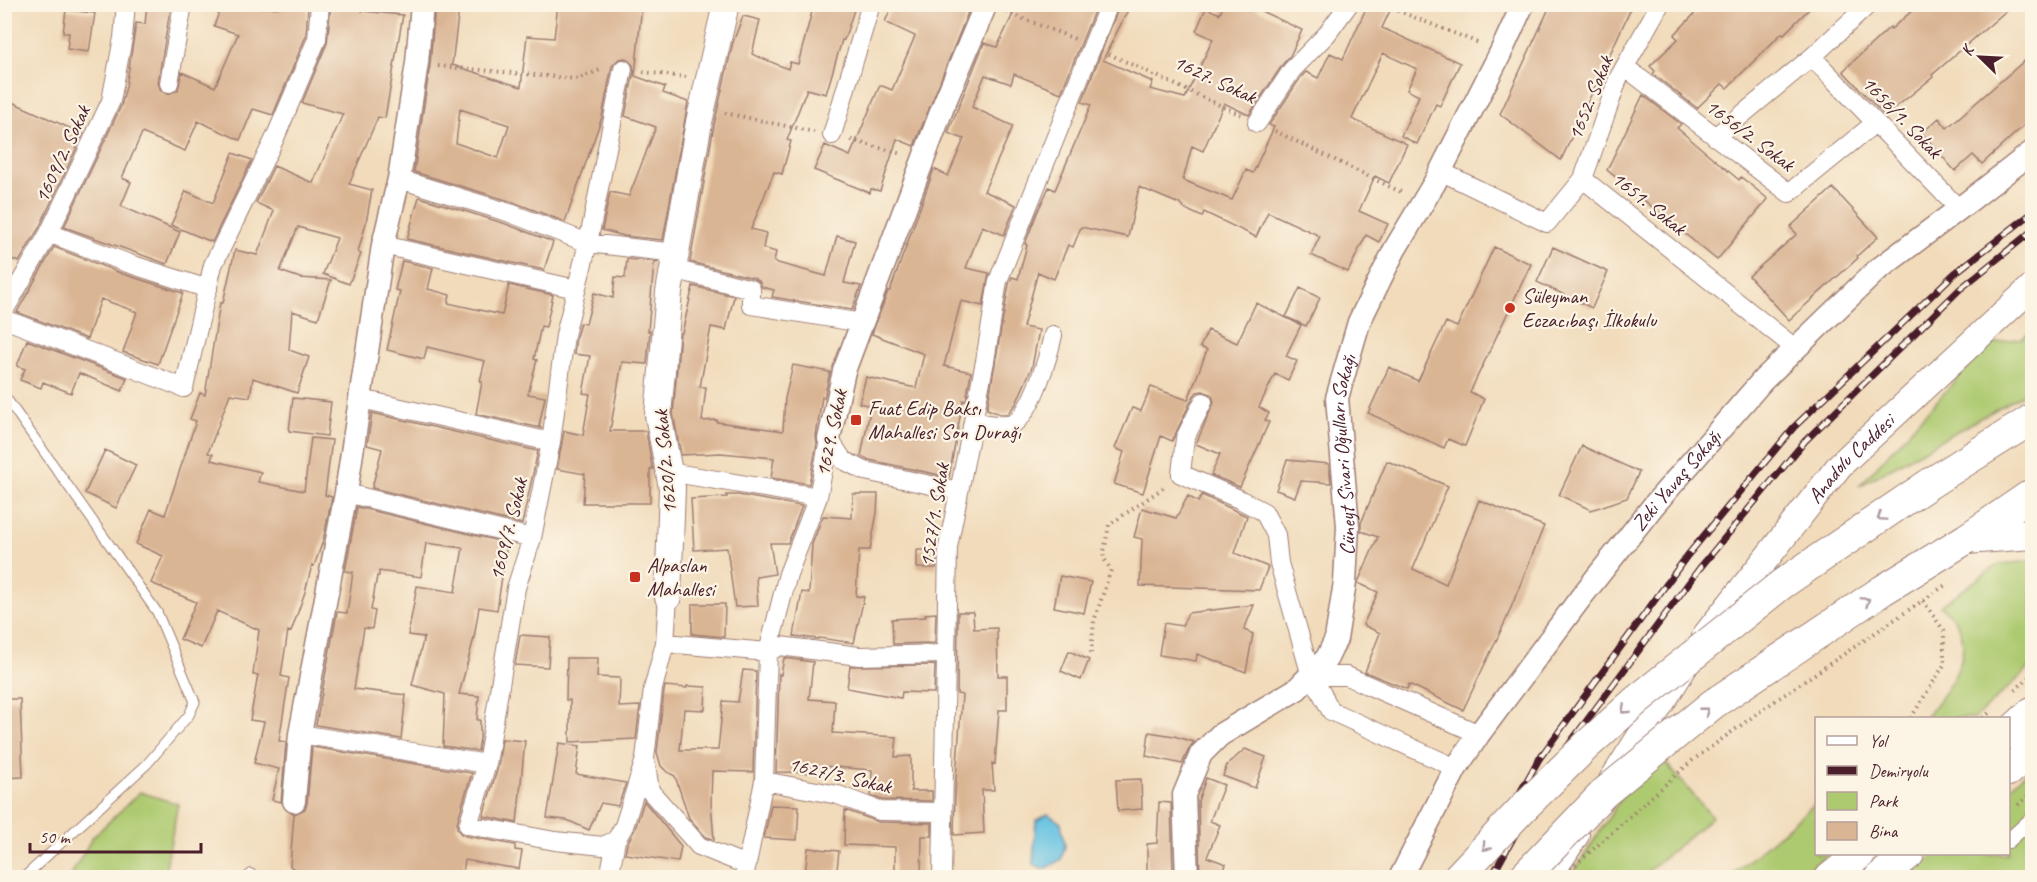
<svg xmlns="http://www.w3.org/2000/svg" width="2037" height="882" font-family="Caveat,sans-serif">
<rect width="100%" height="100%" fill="#fcf5e5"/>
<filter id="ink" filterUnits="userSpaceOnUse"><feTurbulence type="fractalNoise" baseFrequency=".0167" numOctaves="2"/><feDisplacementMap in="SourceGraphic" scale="12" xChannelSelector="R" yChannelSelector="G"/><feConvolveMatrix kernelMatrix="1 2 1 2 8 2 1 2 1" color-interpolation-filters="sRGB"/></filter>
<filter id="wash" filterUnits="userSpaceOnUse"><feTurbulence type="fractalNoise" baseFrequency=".008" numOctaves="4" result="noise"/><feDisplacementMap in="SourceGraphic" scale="24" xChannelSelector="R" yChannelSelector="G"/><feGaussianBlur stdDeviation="1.35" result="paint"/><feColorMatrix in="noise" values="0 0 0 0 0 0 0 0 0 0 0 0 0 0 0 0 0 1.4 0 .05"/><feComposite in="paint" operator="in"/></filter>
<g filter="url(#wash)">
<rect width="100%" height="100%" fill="#f1dbbb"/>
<path fill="#aeca71" stroke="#7c744e" stroke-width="1.5" d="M2032,331V389L1859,486L1989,344L2022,338Z
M2032,561V666L1975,718H1925C1945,692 1976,658 1957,623C1953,617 1945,611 1940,606L1999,564Z
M1653,748L1712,817L1641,877L1570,878Z
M2032,767V877L1910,878L1936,854H2008L2009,788Z
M140,792L178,804L164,877H70L92,838Z
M1816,803V854H1828L1799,877H1730Z"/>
<path fill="#65c2e3" stroke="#587087" stroke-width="1.5" d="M1048,814L1061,823L1065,846L1061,860L1045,869L1033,864L1036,821Z"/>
<g id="blocks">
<path fill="#dab594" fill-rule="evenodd" d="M147,4H171L158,82L161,91L168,94L178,90L182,72L215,87L238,34L214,26L222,4H248L247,8L308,7L306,36L273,115L253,109L240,140L198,121L185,151L142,133L122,178L131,182L121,206L180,232L167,264L64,227L121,106L126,87L136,23L145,24Z
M331,4H363L362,11L403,15L385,118L378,117L349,184L372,190L366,223L358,252L361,254L349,284L323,274L337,238L298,227L280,271L300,278L331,280L318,319L292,311L289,350L309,357L297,393L253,378L250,397L230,394L208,453L213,454L211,460L261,472L258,482L304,491L311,438L332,440L325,495L332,497L323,541L314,566L312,565L305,592L291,632L288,631L281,676L289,678L279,741L286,742L281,802L272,800L279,769L254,763L264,722L250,720L258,675H253L259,630L217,611L201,648L180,639L196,602L151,583L163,556L136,544L151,509L165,515L196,421L190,419L200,393L205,395L220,303H223L235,250L257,255L274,211L256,203L274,166L313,183L343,114L302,103L327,43Z
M558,4H642L635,76L665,87L663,93L688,102L663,240L624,236L602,230L610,192L629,196L656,127L625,116L634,71L633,65L626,58L619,59L612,66L602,117L565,222L513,202L414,172L430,65L435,5L459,8L452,65L521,87L527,36L554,38ZM460,109L509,125L498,158L456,143Z
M814,4H856L844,40H842L826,94L807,89L787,140L791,141L782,174L774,172L751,229L766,233L763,248L776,252L774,262L826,276L837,236L855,241L844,283L861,286L852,310L772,297L774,290L762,287L759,281L754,278L690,262L714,125L733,42L743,16L760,20L752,54L788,69L790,62L798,64Z
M893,4H958L969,10L914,146L897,139L880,191L871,189L870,193L814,170L825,145L850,156L880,85L892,90L915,36L885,22Z
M1018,4H1097L1061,93L1014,74L1011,84L985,75L972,107L1013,126L984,191L1016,205L1004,235L982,226L966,268L989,273L983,306L961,301L944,366L971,372L966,401L963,400L949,477L869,460L861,456L871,406L859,403L866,377L916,388L924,354L872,334L888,291H890L934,169L948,176L964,139L948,133L984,43L997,47Z
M1120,4H1131L1103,60L1153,82L1150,89L1185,98L1213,39L1196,31L1206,8L1220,14L1224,4H1246L1302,30L1290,56L1283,64L1249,115L1224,103L1203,151L1192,146L1183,180L1232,200L1246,170L1253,173L1274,127L1269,125L1301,77L1306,72L1318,78L1330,53L1343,59L1368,4H1393L1382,28L1460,63L1440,106L1436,104L1417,144L1401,136L1419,96L1407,90L1417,69L1383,53L1352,119L1407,144L1389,183L1375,176L1359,211L1388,224L1379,242L1366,235L1348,272L1311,255L1320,236L1268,212L1256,237L1204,212L1202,217L1183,208L1184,206L1139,187L1128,237L1081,227L1073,247L1068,245L1054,279L1038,272L1023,327L1039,330L1032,367L1016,404L1007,414H1000L987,409L1009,284L1012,277L1018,279L1027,245L1025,244L1037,213L1049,187L1055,190L1091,105L1082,102Z
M1551,4H1633L1561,160L1500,114Z
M1704,4H1814L1784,34L1782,33L1727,88L1722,84L1697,108L1653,74L1655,71L1650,66L1678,39L1674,35Z
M1920,4H2014L1932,75L1933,77L1885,116L1843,71L1890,27L1891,29Z
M66,10L95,13L89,52L67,49L69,33H63Z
M2024,61L2032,70V118L1982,164L1973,155L1955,171L1922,133L1939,118L1947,128Z
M1643,95L1681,124L1677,128L1739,180L1741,177L1768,199L1717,260L1607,170Z
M12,102L83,134L39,228L19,262L4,256V119Z
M233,153L252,160L212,242L171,225L186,191L213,203Z
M1833,188L1878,237L1857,256L1858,258L1789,320L1749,276L1797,234L1790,227Z
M419,197L506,224L553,242L544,270L407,239Z
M54,247L123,274L183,293L158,364L123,352L137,312L101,299L87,339L17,312Z
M1494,247L1531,264L1470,392L1484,399L1465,446L1448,439L1444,448L1368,413L1389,367L1418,381L1446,322L1457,327Z
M1553,247L1608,272L1592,308L1537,282Z
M627,259L659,262L654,263L648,331H650L647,364L622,362L610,431H646L652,466L653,469H650V503H583L585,474L557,469L564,431L583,435L590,394L583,393L590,356L574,354L576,337L580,323L586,324L594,293L613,298L615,277L625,278Z
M402,261L433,268L428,289L450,295L448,303L502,315L509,285L553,295L546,327L541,326L534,359L537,360L528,394L545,397L539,426L541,428L476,414L482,382L480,381L485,361L427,347L424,359L387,350L400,291L395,290Z
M693,286L734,296L726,330L711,327L700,387H706L702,421L717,420V422L783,431L785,398L793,365L830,372L824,398L822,397L816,436L817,444L809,484L771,478L774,458L721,453L681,455L673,414L680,333H682Z
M1300,288L1320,298L1306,326L1286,317Z
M1256,303L1301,325L1286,356L1297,361L1288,380L1275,374L1259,407L1269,413L1265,420L1269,422L1240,487L1211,475L1220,454L1196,444L1214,402L1212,395L1203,391L1197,392L1193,397L1172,441L1161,436L1143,493L1114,484L1124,452L1115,448L1132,408L1141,411L1151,387L1188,400L1207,350L1200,347L1208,330L1237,343Z
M27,340L127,378L122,391L79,373L71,393L43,382L41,388L20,380L25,369L17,366Z
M293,398L331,402L327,436L289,431Z
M372,413L538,451L522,524L372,488L382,449L367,445Z
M1582,446L1639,472L1627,498L1591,510L1559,495Z
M105,450L136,465L116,508L85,493Z
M1287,460L1329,464L1331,483L1301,481L1295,497L1276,490Z
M1387,461L1448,486L1413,569L1446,584L1479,500L1544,526L1506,620L1463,710L1409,684L1407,689L1365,672L1380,633L1363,625L1378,592L1358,583L1359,580L1378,537L1361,531V523Z
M853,494H878L877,513L870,550H859L856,596L864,597L854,643L819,638L818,639L794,636L802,592L809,593L812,544L823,516L852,518Z
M726,495H738L802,506L788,543H770L775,574L756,577L758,606L735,607L727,548L694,550L691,499L727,497Z
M1202,495L1247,516L1235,553L1268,567L1259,590L1140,586L1142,539L1134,537L1142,508L1176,518L1188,496L1198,502Z
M357,507L507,543L497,610L479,607L474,638L459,694L479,696L477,720H480V737L478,751L443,746L445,694L412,685L424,637L408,635L417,586L455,592L463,548L426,543L421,577L379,571V576H377L371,610L375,611L372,629L364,628L354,689L406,695L401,739L316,725L337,612L347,613L353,572L345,571Z
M917,550H937L936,568H917Z
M1060,576L1091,582L1084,613L1054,607Z
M692,604H725L724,637L692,634Z
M1254,605L1244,630L1253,634L1246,672L1197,654L1196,661L1159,655L1164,623L1182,626L1188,613Z
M958,612H973L974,629L997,628L998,676H1007V710H999L995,764L992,763L994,790H982L984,833L954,835L955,792L962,695L957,694Z
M936,613L935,643L893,644L892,619L926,617L925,614Z
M520,635L550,637L548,667L515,665Z
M1069,651L1089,660L1081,680L1061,671Z
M567,658H598L597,677L620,678L619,707L640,706L636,739L570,742V700H566Z
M784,658L813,662L809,699L835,701L833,733L897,737L895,757L911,756V791H932V801L882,800L871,796L872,770L823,766V773L776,772L779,674L781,675Z
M935,665L934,693L902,692L901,698L847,688L850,666Z
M743,670L756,671L753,772L712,771L711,802L714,840L706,837L689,818L675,776L667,772L661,766L657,752L664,691L665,686L687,688V686L706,687L705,710L684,709L680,750H718L723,701L738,702Z
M4,699H20L23,777L4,778Z
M1149,732L1174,736L1194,742L1189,749L1182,764L1146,756Z
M502,739L525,741L517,823L483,816L498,767Z
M559,743L580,746L576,774L626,783L618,806L601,803L589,830L567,820L547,818Z
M312,747L472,773L457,822V828L461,834L466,836L515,845V850L522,851L519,869L465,860L462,878H308L290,866L294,814L305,809L307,803Z
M1245,749L1266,757L1255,788L1223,776L1227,765Z
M1206,778L1224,785L1210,821L1220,825L1207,857L1226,864L1222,878H1200L1198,801Z
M1141,779L1142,809L1118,811L1116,780Z
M644,801L681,846L678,862L625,854L627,844L635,829Z
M1159,802L1171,803L1173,870H1171V877H1147V844L1157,843Z
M771,805L799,806L797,840L764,838Z
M845,810L879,822L932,823V836H922L921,878H895V847L844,845Z
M808,848L839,851L836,878L805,874Z"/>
</g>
</g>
<g filter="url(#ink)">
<use href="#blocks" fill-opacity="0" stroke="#9e7d73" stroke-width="1.5"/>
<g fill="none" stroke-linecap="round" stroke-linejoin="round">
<defs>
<path id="service" d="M4,395L157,612L195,702L189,715L147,764L23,878
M246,878L251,874L255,878"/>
<path id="pedestrian" d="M2008,841L2032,819"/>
<path id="minor" d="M1812,57L1959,209
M1625,67L1789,193L1875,123
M623,69L588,243L565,335L551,442L532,538L516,588L487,764L468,825L555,841L603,846L616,840L624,826L645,759L653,689L665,643L668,597
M169,83L183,4
M1257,123L1292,70L1327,34L1349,4
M832,135L871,4
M1715,137L1812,57L1869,4
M1440,171L1547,223L1583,179L1796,349
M399,179L510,213L588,243L676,253
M1583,179L1618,79L1660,4
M49,233L127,263L208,289
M383,245L576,289
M673,269L751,289V305L862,323
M4,311L49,233L111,101L123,38L126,4
M4,319L184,388L213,265L275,138L317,39L320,4
M361,399L551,442
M1203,402L1185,438L1181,474L1239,499L1264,512L1276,535L1279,563L1311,676H1347L1479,734
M974,421C985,423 1001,428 1012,424C1031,417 1049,354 1053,335
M829,439L843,460L865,471L959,491
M669,472L818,497
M346,493L532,538
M665,643L768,652L780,646L859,656L945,654
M1313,677L1331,711L1456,768
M300,734L487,764
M646,764L650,791L699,846L746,865
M764,781L838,795L880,811L943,812
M609,878L616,840
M744,878L764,781L768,652L788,574L818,497L829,439
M942,878L948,547L985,361L998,281L1109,4"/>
<g id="tertiary">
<path d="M829,439L844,371L862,323L944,104L986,4"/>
<path d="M294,801L300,734L346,493L383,245L399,179L417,63L422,4"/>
<path id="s1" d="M1187,878L1184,795L1201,754L1220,735L1297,689L1327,658L1336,639L1345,582L1348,526L1337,398L1359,322L1395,249L1435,182L1501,52L1523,4"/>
<path id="s2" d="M1400,878L1456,768L1479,734L1582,596L1654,505L1763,380L1876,271L1959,209L2032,152"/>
</g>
<g id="secondary">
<path d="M668,597L672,488L658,415L669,292L699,122L726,4"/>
<path id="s3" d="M1705,636L1840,465L2032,287"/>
<path d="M1611,782L1685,666"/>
<path d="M1548,878L1576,835"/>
</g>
<path id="trunk" d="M1929,484L2032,419
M1966,539L2032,494
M1966,539L2032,534
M2008,734L2032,712
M2008,771L2032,750
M1830,878L1860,854
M1879,878L1909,854"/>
</defs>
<use href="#service" stroke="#9e7d73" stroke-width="11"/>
<use href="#pedestrian" stroke="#9e7d73" stroke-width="16"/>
<use href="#minor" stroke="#9e7d73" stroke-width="20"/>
<use href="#tertiary" stroke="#9e7d73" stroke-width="25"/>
<use href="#secondary" stroke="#9e7d73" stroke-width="28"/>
<use href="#trunk" stroke="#9e7d73" stroke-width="32"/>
<path stroke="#9e7d73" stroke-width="4" stroke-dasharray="1.5 4.5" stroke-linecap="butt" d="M1381,4L1481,44
M1006,12L1075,39
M1109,54L1241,115
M438,66L577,79L603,69
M643,72L686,77
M725,113L814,132
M1275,131L1403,193
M851,140L902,154
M1091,653L1094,621L1111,570L1103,557L1109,525L1166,486
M2015,690L2032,675
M1911,718L1944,665V631L1921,598
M1983,718L1989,713
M2018,805L2032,792"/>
<use href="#service" stroke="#fff" stroke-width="9"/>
<use href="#pedestrian" stroke="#fff" stroke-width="14"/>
<use href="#minor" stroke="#fff" stroke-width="18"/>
<use href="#tertiary" stroke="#fff" stroke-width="22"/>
<use href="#secondary" stroke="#fff" stroke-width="26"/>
<use href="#trunk" stroke="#fff" stroke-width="30"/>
<defs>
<path id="rail" d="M1472,878L1539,759L1687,556L1794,427L1955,273L2032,213
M1491,878L1553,766L1699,569L1805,441L1960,289L2032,231"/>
</defs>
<use href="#rail" stroke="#4a1f2b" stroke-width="7"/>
<use href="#rail" stroke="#fcf5e5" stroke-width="4.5" stroke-dasharray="14" stroke-linecap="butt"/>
<defs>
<path id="trunk-bridge" d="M1457,878L1524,807L1587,745L1637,700L1782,584L1929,484
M1523,878L1605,792L1713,704L1883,590L1966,539"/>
</defs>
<use href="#trunk-bridge" stroke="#9e7d73" stroke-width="32" stroke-linecap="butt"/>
<path stroke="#9e7d73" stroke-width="4" stroke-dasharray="1.5 4.5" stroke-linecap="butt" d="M1571,869L1693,760L1769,705L1947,584"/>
<use href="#trunk-bridge" stroke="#fff" stroke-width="30"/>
</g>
<defs><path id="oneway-chevron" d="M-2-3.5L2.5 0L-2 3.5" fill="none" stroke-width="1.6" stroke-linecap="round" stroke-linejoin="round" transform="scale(1.5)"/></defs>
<g stroke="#ae9aa0">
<use href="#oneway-chevron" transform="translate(1881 517) rotate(146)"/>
<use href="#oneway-chevron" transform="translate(1866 601) rotate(-34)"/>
<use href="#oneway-chevron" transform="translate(1625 710) rotate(138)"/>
<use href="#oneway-chevron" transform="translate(1705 711) rotate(-39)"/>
<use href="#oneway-chevron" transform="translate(1486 847) rotate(133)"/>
</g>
</g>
<g fill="#c8321e" stroke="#fcf5e5" stroke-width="2">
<circle cx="1510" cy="308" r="6"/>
<rect x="850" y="414" width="12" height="12" rx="3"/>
<rect x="629" y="571" width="12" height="12" rx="3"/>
</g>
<g text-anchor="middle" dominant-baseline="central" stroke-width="4.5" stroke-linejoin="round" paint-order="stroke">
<g font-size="21" fill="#4a1f2b" stroke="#fcf5e5">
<text transform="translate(1215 79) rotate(25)">1627. Sokak</text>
<text transform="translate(1590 98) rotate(-68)">1652. Sokak</text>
<text transform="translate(1902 117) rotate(46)">1656/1. Sokak</text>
<text transform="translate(1750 135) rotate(37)">1656/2. Sokak</text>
<text transform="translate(62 154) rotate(-65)">1609/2. Sokak</text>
<text transform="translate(1649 203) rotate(39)">1651. Sokak</text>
<text transform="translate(831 433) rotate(-78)">1629. Sokak</text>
<text stroke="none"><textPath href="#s1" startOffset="494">Cüneyt Sivari Oğulları Sokağı</textPath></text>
<text stroke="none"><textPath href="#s3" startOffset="230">Anadolu Caddesi</textPath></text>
<text transform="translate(665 462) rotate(-95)">1620/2. Sokak</text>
<text stroke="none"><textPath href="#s2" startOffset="486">Zeki Yavaş Sokağı</textPath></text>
<text transform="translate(934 515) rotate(-81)">1527/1. Sokak</text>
<text transform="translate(508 529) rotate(-76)">1609/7. Sokak</text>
<text transform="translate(840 775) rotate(13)">1627/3. Sokak</text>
</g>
<g font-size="21" fill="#4a1f2b" stroke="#fcf5e5" text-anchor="start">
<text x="1522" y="296">Süleyman<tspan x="1522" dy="24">Eczacıbaşı İlkokulu</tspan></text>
<text x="868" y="408">Fuat Edip Baksı<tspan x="868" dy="24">Mahallesi Son Durağı</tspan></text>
<text x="647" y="565">Alpaslan<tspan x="647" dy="24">Mahallesi</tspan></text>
</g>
</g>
<rect width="2037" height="882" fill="none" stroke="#fcf5e5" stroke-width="24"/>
<rect x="1815" y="717" width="195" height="138" fill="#fcf5e5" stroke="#b59f9b" stroke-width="1.5"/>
<rect x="1827" y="736" width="30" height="9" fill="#ffffff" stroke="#b59f9b" stroke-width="1.5"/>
<text x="1869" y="747" font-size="18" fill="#4a1f2b">Yol</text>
<rect x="1827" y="766" width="30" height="9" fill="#4a1f2b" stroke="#b59f9b" stroke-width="1.5"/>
<text x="1869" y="777" font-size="18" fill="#4a1f2b">Demiryolu</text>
<rect x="1827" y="792" width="30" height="18" fill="#aeca71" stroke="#b59f9b" stroke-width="1.5"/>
<text x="1869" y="807" font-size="18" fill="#4a1f2b">Park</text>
<rect x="1827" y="822" width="30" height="18" fill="#dab594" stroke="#b59f9b" stroke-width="1.5"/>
<text x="1869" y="837" font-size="18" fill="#4a1f2b">Bina</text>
<g transform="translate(1980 57) rotate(294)" stroke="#fcf5e5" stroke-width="4.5" paint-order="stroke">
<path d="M0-4.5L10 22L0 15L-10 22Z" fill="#4a1f2b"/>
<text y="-9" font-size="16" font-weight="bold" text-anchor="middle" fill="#4a1f2b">K</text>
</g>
<path d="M30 843v9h171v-9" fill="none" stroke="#4a1f2b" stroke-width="3"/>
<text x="39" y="843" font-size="18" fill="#4a1f2b" stroke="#fcf5e5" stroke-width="4.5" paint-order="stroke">50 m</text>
</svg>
